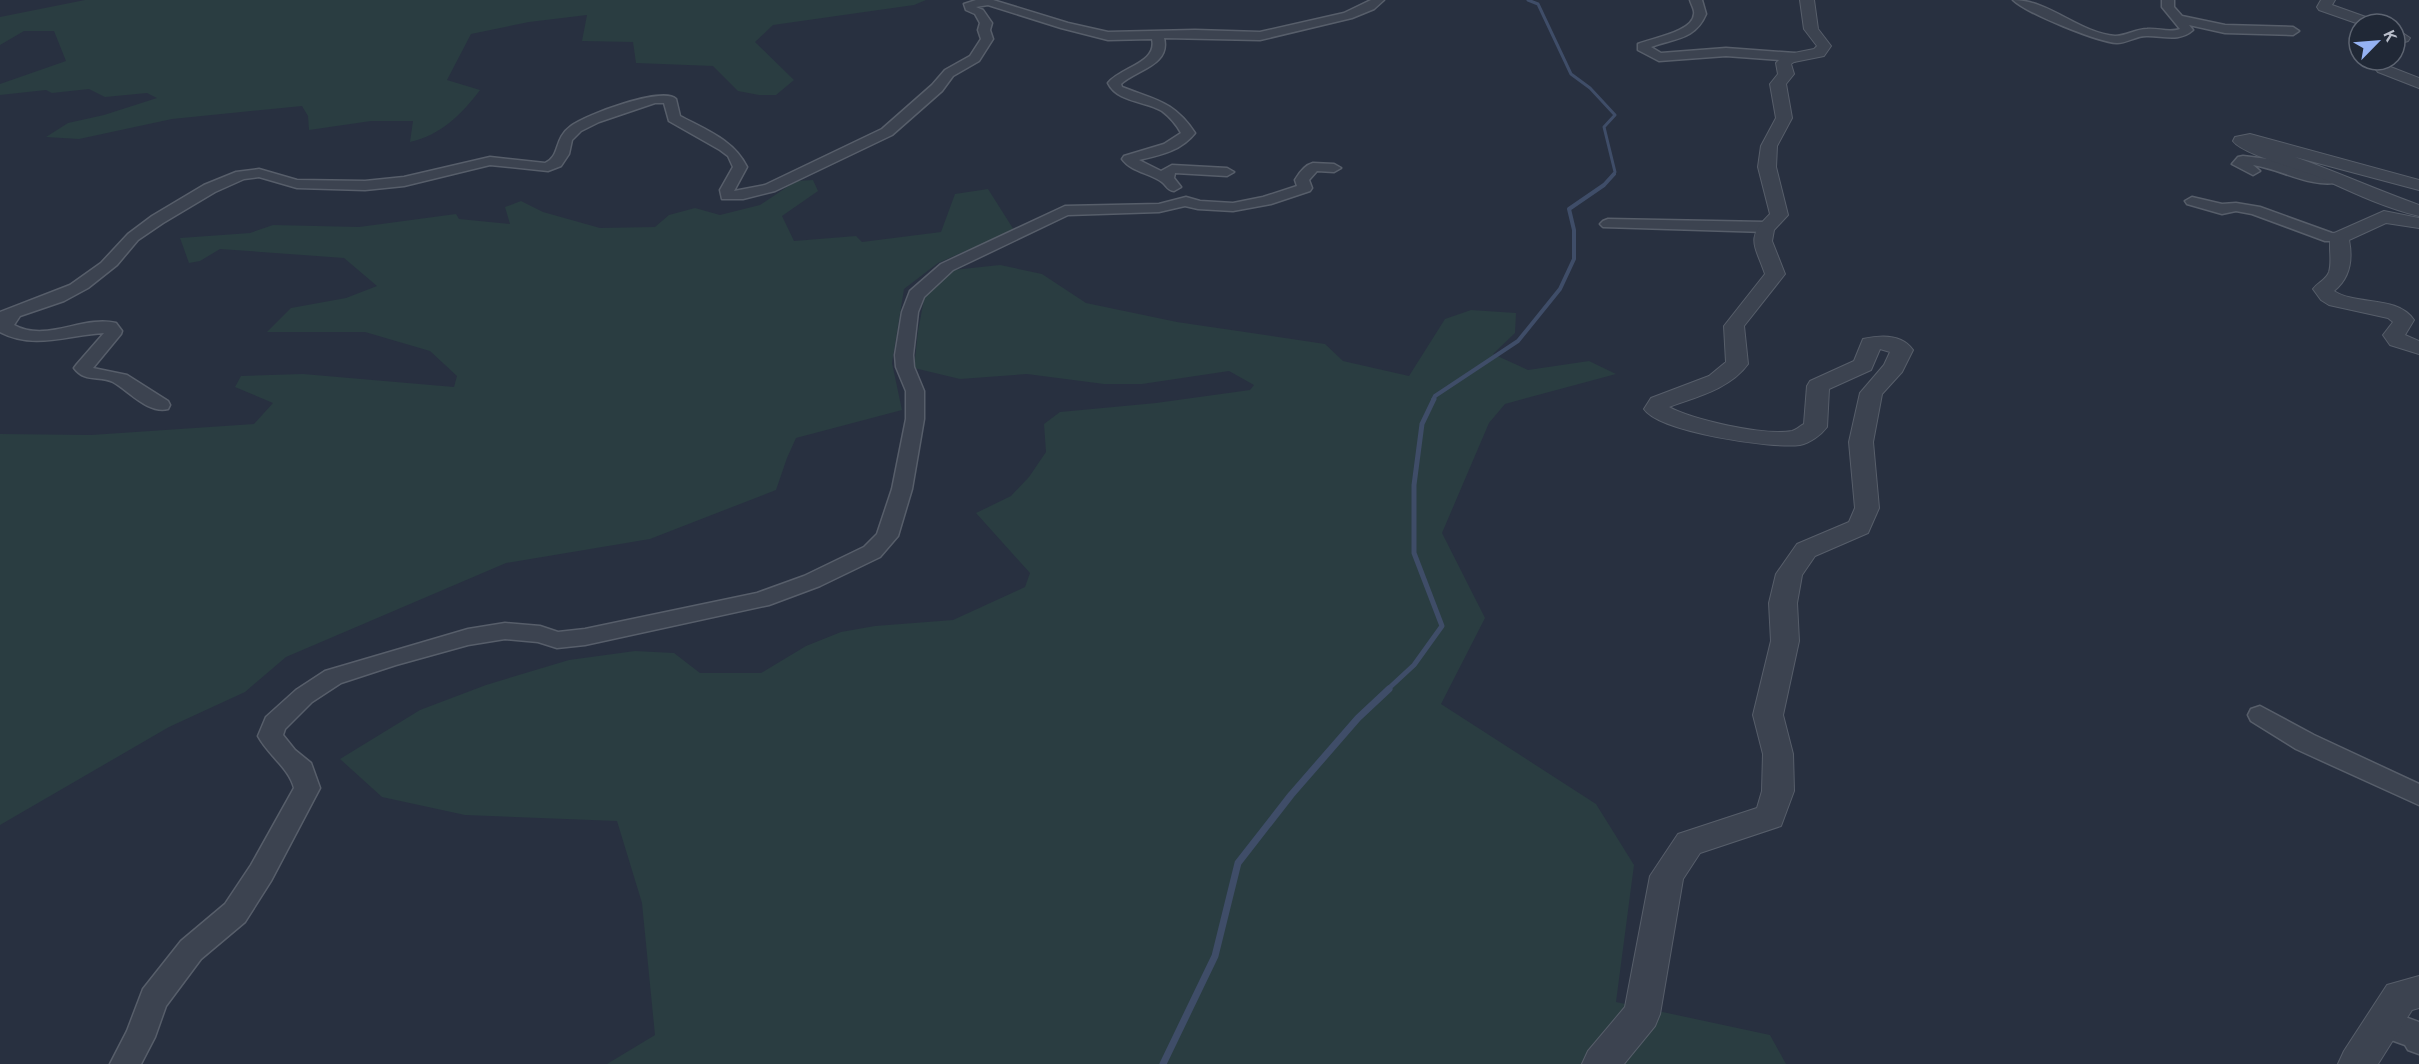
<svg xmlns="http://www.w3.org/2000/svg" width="2419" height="1064" font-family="'DM Sans',sans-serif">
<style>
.green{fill:#2a3d41}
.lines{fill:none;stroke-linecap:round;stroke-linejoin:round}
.stream-far3{stroke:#3f4d68;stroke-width:3}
.stream-far2{stroke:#3f4d68;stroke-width:4}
.stream-far1{stroke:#3f4d68;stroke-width:5}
.stream{stroke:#3f4d68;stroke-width:7}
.minor-casing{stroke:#575e6a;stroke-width:3}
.tertiary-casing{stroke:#575e6a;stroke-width:2}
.minor{fill:#3c4350;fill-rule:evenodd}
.tertiary{fill:#3c4350;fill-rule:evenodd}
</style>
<rect width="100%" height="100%" fill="#283040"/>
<g class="green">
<path d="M 85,0 L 926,0 L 914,5 L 773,25 L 755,42 L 794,80 L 776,95 L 759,95 L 738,91 L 713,66 L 636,63 L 633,42 L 582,41 L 587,15 L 529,22 L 471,34 L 447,80 L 480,90 C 461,115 441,135 410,142 L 413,121 L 371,121 L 309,130 L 308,116 L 302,106 L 172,119 L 79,139 L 46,137 L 68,123 L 104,115 L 157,98 L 147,93 L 105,97 L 89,89 L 52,93 L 46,90 L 0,95 L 0,84 L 66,61 L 54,31 L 24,31 L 0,45 L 0,17 Z"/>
<path d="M 813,180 L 818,191 L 782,216 L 794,241 L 856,236 L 862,242 L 941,232 L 955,194 L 988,189 L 1014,230 L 938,263 L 904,289 L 892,363 L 902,410 L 796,438 L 787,458 L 776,490 L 650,539 L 506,563 L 286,657 L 245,692 L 169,727 L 0,825 L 0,434 L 91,435 L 254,424 L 273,403 L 235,387 L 241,376 L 303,374 L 454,387 L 457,376 L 430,351 L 365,332 L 267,332 L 291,308 L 346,298 L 377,286 L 344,258 L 220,249 L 200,261 L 189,263 L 180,238 L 250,233 L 273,225 L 359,227 L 456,214 L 459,219 L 510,224 L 505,207 L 521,201 L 543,212 L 600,228 L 655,227 L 669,215 L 695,208 L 720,215 L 760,205 L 796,181 Z"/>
<path d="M 1000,265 L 1042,274 L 1086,303 L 1177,322 L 1325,344 L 1343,361 L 1409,376 L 1445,319 L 1471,310 L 1516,313 L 1515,333 L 1493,354 L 1528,370 L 1589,361 L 1616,374 L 1505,404 L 1489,423 L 1442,533 L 1485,618 L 1441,704 L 1596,804 L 1634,865 L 1616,1002 L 1770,1035 L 1786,1064 L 607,1064 L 655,1035 L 642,903 L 617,821 L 465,815 L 382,797 L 340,759 L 420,710 L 486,685 L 569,660 L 635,651 L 674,653 L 700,673 L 761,673 L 806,646 L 841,632 L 875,626 L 953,620 L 1025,587 L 1030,573 L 976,513 L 1011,496 L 1029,477 L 1046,452 L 1044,424 L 1060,412 L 1156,403 L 1250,390 L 1254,385 L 1229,371 L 1142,384 L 1104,384 L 1027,374 L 960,379 L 914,368 L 918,331 L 925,294 L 953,270 Z"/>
</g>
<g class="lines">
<path class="stream-far3" d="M 1528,0 L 1538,4 L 1571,74 L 1590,88 L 1615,115 L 1604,127 L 1615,172 L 1613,175"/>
<path class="stream-far2" d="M 1433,400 L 1435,396 L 1518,341 L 1560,289 L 1574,259 L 1574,230 L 1569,209 L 1604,185 L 1614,174"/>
<path class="stream-far1" d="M 1387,690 L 1414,665 L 1442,626 L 1414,553 L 1414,485 L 1422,424 L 1434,399"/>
<path class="stream" d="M 1163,1064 L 1215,956 L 1238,863 L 1291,795 L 1358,718 L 1389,689"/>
<g class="minor-casing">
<g id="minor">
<path d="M 976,0 L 993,0 L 1068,23 L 1108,32 L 1195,30 L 1260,32 L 1344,13 L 1371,0 L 1384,0 L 1374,9 L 1352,18 L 1260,40 L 1164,38 C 1171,65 1136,70 1121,84 L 1122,87 C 1155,100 1174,101 1195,133 C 1181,151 1160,155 1139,160 L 1161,171 L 1172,165 L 1227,168 L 1234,172 L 1227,176 L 1175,173 L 1174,178 L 1181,187 L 1174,191 C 1167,190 1167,186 1162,182 C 1150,173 1131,172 1122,159 L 1124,156 L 1164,144 L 1181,133 C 1176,124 1170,117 1162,111 C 1145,101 1117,102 1108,83 C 1121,67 1158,63 1152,39 L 1108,40 L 1061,28 L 988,5 L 976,7 L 983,10 L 992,23 L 990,30 L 993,39 L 979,61 L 953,76 L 942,91 L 892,135 L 775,191 L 743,199 L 722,199 L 720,190 L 733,167 L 728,156 L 720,150 L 669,121 L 664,103 L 655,103 L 599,122 L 581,131 L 572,140 L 569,154 L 561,166 L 548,171 L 490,165 L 404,186 L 365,190 L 297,188 L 259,177 L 244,179 L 215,192 L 163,223 L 138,240 L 117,265 L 88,288 L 64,301 L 20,316 L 14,325 C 47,343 82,315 116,323 L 122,331 L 121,334 L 93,368 L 127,375 L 168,401 L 170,405 L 168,409 C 148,414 129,391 113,382 C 99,375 85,383 74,368 L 77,364 L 104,333 C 68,335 34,350 0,332 L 0,312 L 70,285 L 101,263 L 128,234 L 152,216 L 204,185 L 236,172 L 259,169 L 297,180 L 365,181 L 404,177 L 490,157 L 545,163 C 561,156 553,139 571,126 C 585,115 663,86 676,99 L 680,116 C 706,130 734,140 747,167 L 734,191 L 765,185 L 882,129 L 932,85 L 945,70 L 970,56 L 981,39 L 978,30 L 980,23 L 975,14 L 966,10 L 964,4 Z"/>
<path d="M 1690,0 L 1702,0 L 1706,14 C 1695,40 1675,38 1651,47 L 1661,53 L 1726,48 L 1795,53 L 1801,57 L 1795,61 L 1726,56 L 1659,61 L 1638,50 L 1638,44 C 1652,38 1693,32 1694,14 C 1695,10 1691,4 1690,0 Z"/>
<path d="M 2013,0 C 2049,0 2079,33 2115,36 C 2126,36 2136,29 2147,29 C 2159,28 2169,33 2180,29 L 2162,7 L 2162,0 L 2174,0 L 2174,7 L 2182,16 L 2225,25 L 2293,27 L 2299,31 L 2293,35 L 2225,33 L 2189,25 L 2193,30 C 2180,42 2164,36 2148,36 C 2137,35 2128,43 2117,43 C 2098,42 2026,13 2013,0 Z"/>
<path d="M 2243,156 L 2268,159 L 2326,176 L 2340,176 L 2342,179 L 2340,182 C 2312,189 2281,169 2253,165 L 2260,171 L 2253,175 L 2232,164 L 2238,157 Z"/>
<path d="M 1313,163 L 1334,164 L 1341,168 L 1334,172 L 1317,171 L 1309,180 L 1312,188 L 1310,191 L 1271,204 L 1233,211 L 1198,209 L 1185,206 L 1159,212 L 1068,215 L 953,270 L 924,297 L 918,312 L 913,355 L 914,367 L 924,391 L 924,419 L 912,489 L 898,536 L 880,557 L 820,586 L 769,605 L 585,645 L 557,648 L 538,642 L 505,639 L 468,645 L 396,665 L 341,683 L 312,702 L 285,729 L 283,735 L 295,750 L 311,763 L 320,788 L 271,881 L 245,922 L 201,959 L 166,1006 L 155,1037 L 141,1064 L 110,1064 L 127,1031 L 143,989 L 181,941 L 225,904 L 251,865 L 294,788 C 289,768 268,755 258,736 L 266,717 L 296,690 L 325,671 L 468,629 L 505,623 L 540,626 L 558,632 L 585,629 L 757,593 L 804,576 L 864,547 L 877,534 L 892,489 L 906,419 L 906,391 L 896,367 L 895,355 L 902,312 L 910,291 L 941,264 L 1065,206 L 1159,204 L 1186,197 L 1200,201 L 1233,203 L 1263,197 L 1297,186 L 1295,180 C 1299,173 1305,165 1313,163 Z"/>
<path d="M 2192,197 L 2222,204 L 2236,203 L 2260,207 L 2332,233 L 2344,235 L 2347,238 L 2344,241 L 2325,241 L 2252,214 L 2236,211 L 2222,214 L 2187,204 L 2185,201 Z"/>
<path d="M 1608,219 L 1766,222 L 1774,227 L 1766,232 L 1603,227 L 1600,224 L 1603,221 Z"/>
<path d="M 2260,706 L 2314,735 L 2419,784 L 2419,805 L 2296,749 L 2251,721 L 2248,715 L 2251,709 Z"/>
<path d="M 2383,1009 L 2419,1022 L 2419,1054 L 2408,1050 L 2405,1045 L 2372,1033 L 2368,1023 L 2372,1013 Z"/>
</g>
</g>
<g class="tertiary-casing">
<g id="tertiary">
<path d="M 1800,0 L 1814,0 L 1818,29 L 1831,46 L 1824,56 L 1794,62 L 1791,64 L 1794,74 L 1786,84 L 1792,118 L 1777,146 L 1776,167 L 1788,215 L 1774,230 L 1772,241 L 1785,274 L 1744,326 L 1748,364 C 1730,389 1696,397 1669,407 C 1693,420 1764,436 1792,431 C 1796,430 1800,426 1804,424 L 1807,386 L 1810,381 L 1854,361 L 1863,339 C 1880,335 1902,334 1913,350 L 1902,372 L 1882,394 L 1873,442 L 1879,508 L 1868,533 L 1815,556 L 1802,575 L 1797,603 L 1799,641 L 1783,715 L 1793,754 L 1794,791 L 1781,826 L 1700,853 L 1683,879 L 1660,1014 L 1655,1026 L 1624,1064 L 1582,1064 L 1588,1051 L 1625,1007 L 1650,876 L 1678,834 L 1757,808 L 1762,791 L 1763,754 L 1753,715 L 1771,641 L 1769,603 L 1776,574 L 1797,544 L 1849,522 L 1855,508 L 1849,442 L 1860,393 L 1884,365 L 1890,352 L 1880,349 L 1871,370 L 1829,389 L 1827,427 C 1821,435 1810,443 1800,445 C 1772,449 1659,432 1644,409 L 1651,398 L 1709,376 L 1726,362 L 1724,326 L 1765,274 C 1755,245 1745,238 1770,214 L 1758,167 L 1761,146 L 1776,118 L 1770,84 L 1778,74 L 1776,63 L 1784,55 L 1814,49 L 1817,46 L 1804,29 Z"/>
<path d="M 2321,0 L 2335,0 L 2332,5 L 2377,21 L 2379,24 L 2359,24 L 2319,10 L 2317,7 Z"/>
<path d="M 2395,28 L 2410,38 L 2408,41 L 2395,45 Z"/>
<path d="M 2368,60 L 2383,60 L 2388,66 L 2419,78 L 2419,88 L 2378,72 Z"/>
<path d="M 2250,134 L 2419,180 L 2419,190 L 2295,157 C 2337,172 2377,190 2419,205 L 2419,216 C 2385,208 2354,193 2323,179 C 2304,170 2243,155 2233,141 L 2235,137 Z"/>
<path d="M 2384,211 L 2419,218 L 2419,228 L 2386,223 L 2349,240 C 2353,260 2350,278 2334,291 C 2357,306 2397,295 2414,320 L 2405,335 L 2419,341 L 2419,354 L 2390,345 L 2383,335 L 2393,322 L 2388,318 L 2329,305 L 2321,300 L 2313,289 C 2318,282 2326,280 2329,272 C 2333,260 2327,241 2332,234 Z"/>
<path d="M 2419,976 L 2419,1008 L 2412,1010 L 2378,1064 L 2338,1064 L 2344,1051 L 2387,985 Z"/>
</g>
</g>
<use href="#minor" class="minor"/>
<use href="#tertiary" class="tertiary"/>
</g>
<g transform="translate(2377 42) rotate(65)"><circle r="28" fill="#202836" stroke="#5d6471" stroke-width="1.5"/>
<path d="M0-4.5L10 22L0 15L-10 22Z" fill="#95b2f3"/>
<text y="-9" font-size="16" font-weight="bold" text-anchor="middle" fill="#b9beca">K</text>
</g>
</svg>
